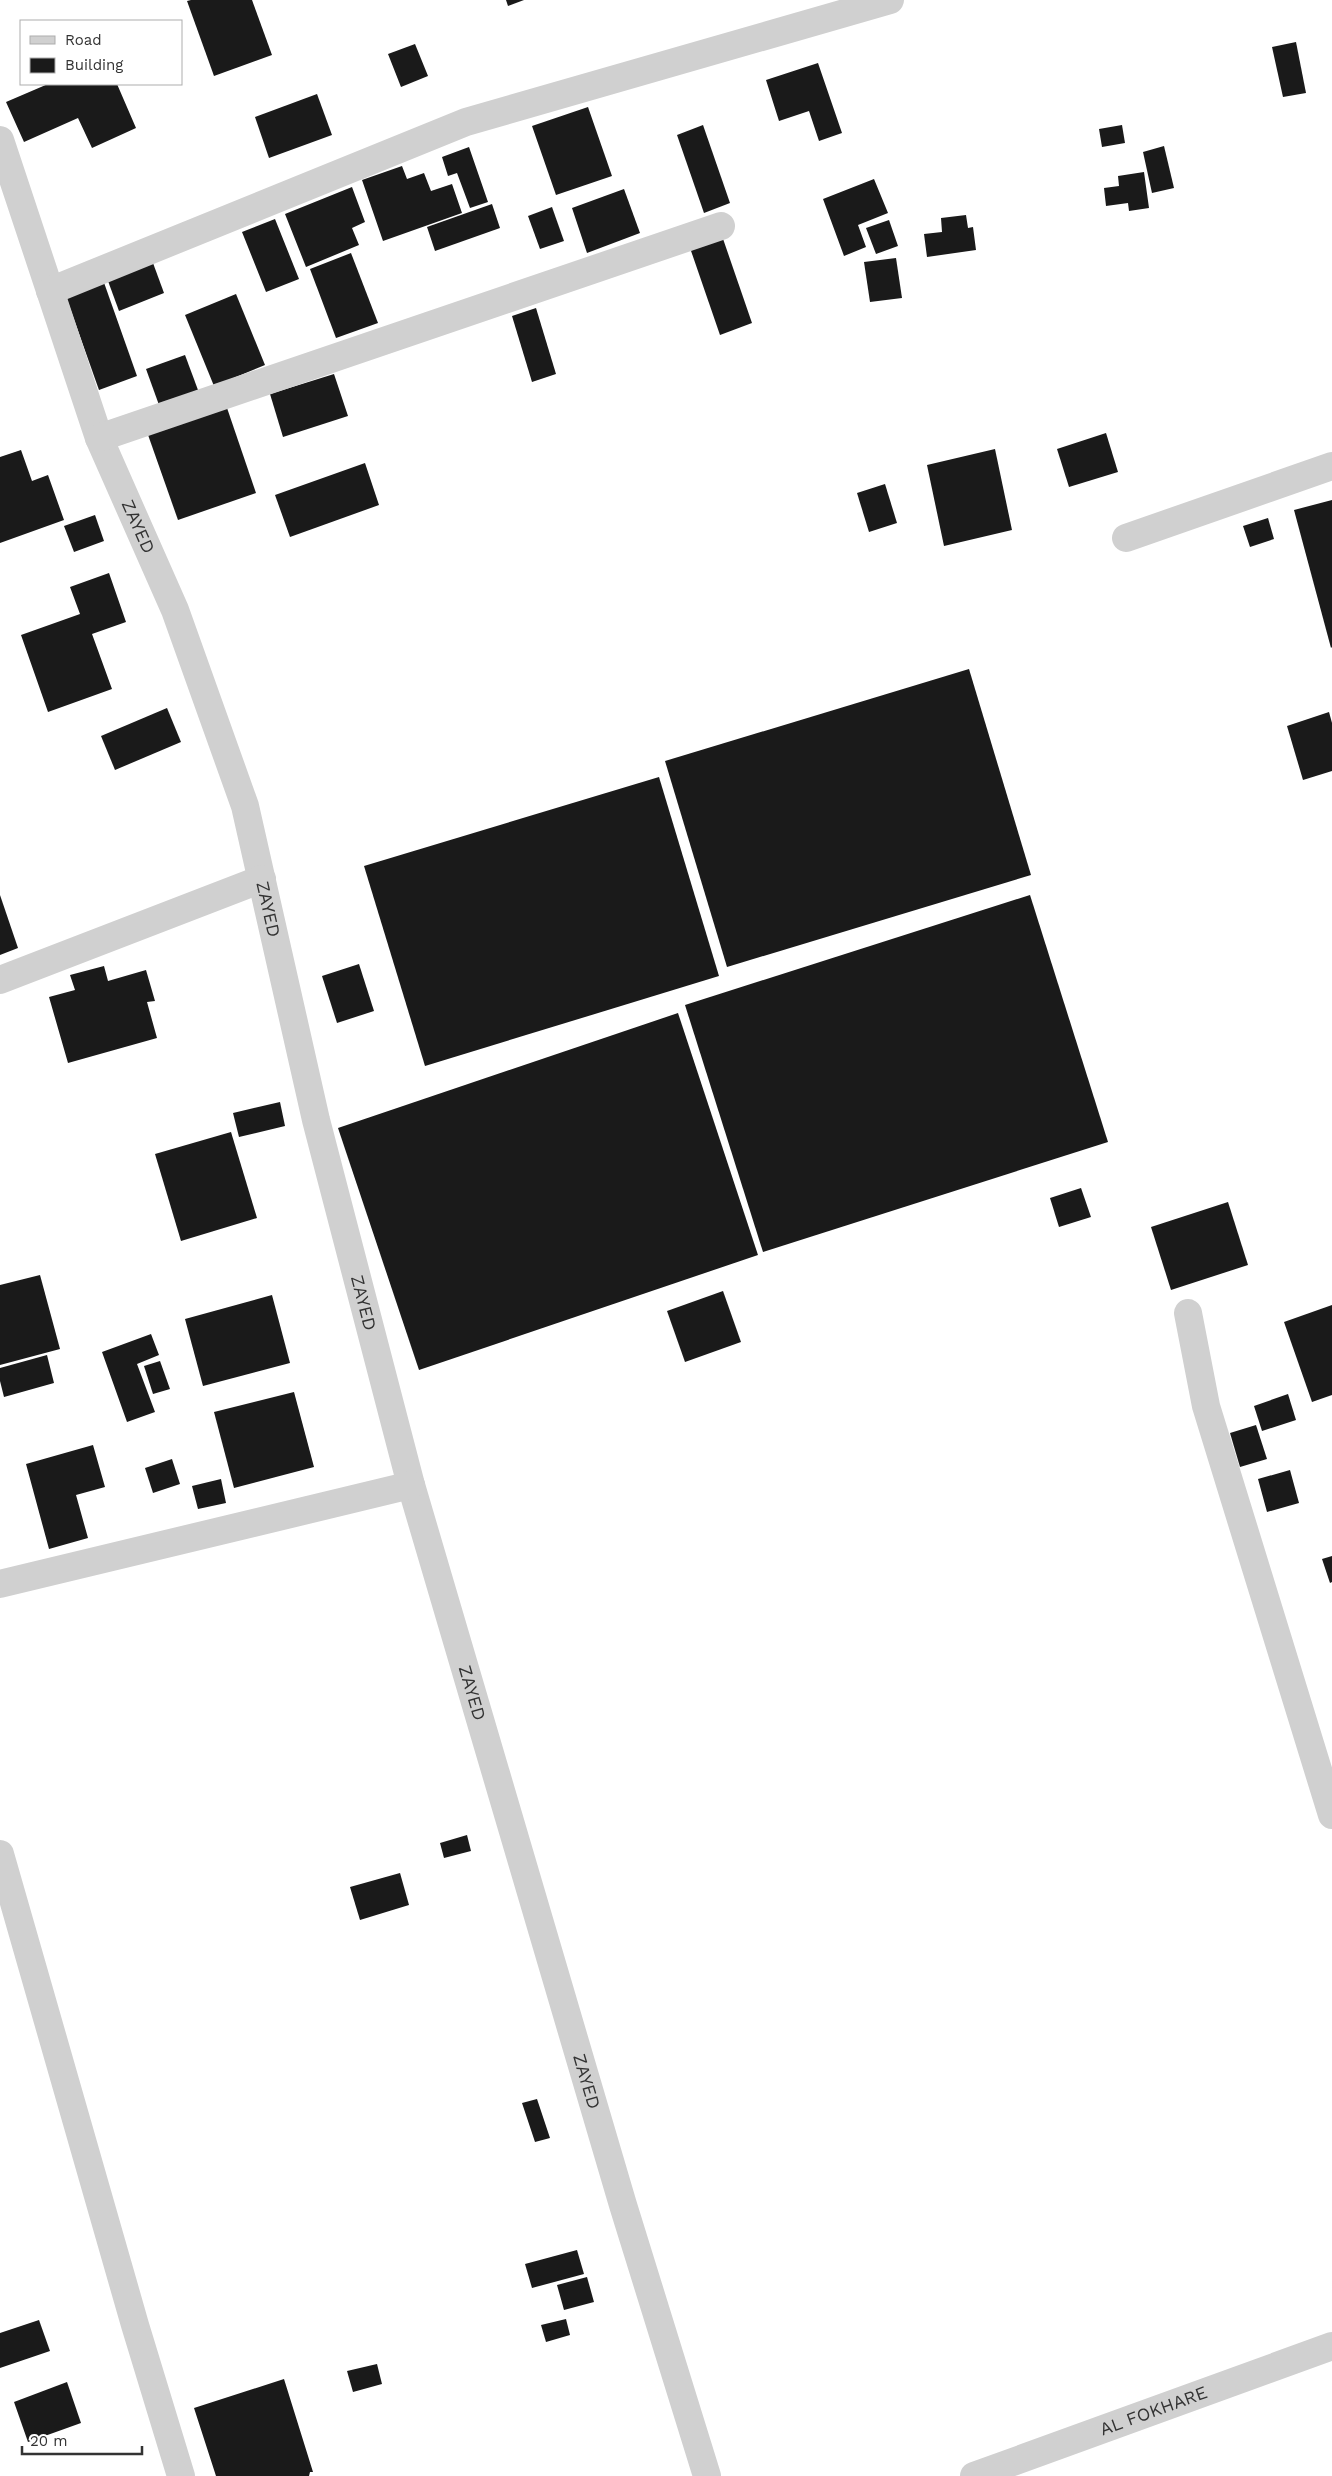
<svg xmlns="http://www.w3.org/2000/svg" width="1332" height="2476" font-family="'Work Sans',sans-serif">
<style>
.building{fill:#1a1a1a}
.lines{fill:none;stroke-linecap:round;stroke-linejoin:round}
.minor{stroke:#d0d0d0;stroke-width:28}
.labels{text-anchor:middle;stroke-width:5;stroke-linejoin:round;paint-order:stroke}
.street-label{font-size:18px;fill:#333;stroke:#fff}
</style>
<rect width="100%" height="100%" fill="#fff"/>
<g class="building">
<path d="M 191,0 L 252,0 L 272,55 L 214,76 L 187,1 Z"/>
<path d="M 506,0 L 524,0 L 508,6 Z"/>
<path d="M 1296,42 L 1306,93 L 1283,97 L 1272,47 Z"/>
<path d="M 415,44 L 428,76 L 401,87 L 388,54 Z"/>
<path d="M 818,63 L 842,133 L 819,141 L 809,111 L 779,121 L 766,80 Z"/>
<path d="M 48,84 L 117,84 L 136,128 L 92,148 L 78,118 L 24,142 L 6,102 Z"/>
<path d="M 317,94 L 332,135 L 269,158 L 255,117 Z"/>
<path d="M 588,107 L 612,176 L 556,195 L 532,126 Z"/>
<path d="M 703,125 L 730,203 L 704,213 L 677,135 Z"/>
<path d="M 1122,125 L 1125,143 L 1102,147 L 1099,129 Z"/>
<path d="M 1164,146 L 1174,188 L 1152,193 L 1143,152 Z"/>
<path d="M 469,147 L 488,202 L 470,208 L 457,173 L 448,176 L 442,157 Z"/>
<path d="M 402,166 L 407,179 L 424,173 L 431,191 L 452,184 L 462,213 L 383,241 L 362,180 Z"/>
<path d="M 1144,172 L 1149,208 L 1129,211 L 1128,203 L 1106,206 L 1104,188 L 1119,186 L 1118,176 Z"/>
<path d="M 874,179 L 888,213 L 858,225 L 866,247 L 844,256 L 823,199 Z"/>
<path d="M 352,187 L 365,222 L 352,228 L 359,245 L 306,267 L 285,214 Z"/>
<path d="M 624,189 L 640,233 L 587,253 L 572,208 Z"/>
<path d="M 492,204 L 500,228 L 435,251 L 427,227 Z"/>
<path d="M 552,207 L 564,241 L 540,249 L 528,216 Z"/>
<path d="M 966,215 L 968,228 L 973,227 L 976,250 L 927,257 L 924,234 L 942,232 L 941,218 Z"/>
<path d="M 275,219 L 299,279 L 266,292 L 242,232 Z"/>
<path d="M 889,220 L 898,246 L 876,254 L 866,228 Z"/>
<path d="M 721,233 L 752,323 L 720,335 L 689,245 Z"/>
<path d="M 351,253 L 378,323 L 336,338 L 310,269 Z"/>
<path d="M 896,258 L 902,298 L 870,302 L 864,262 Z"/>
<path d="M 153,263 L 164,293 L 119,311 L 108,281 Z"/>
<path d="M 102,277 L 137,376 L 99,390 L 64,291 Z"/>
<path d="M 236,294 L 265,365 L 214,386 L 185,315 Z"/>
<path d="M 536,308 L 556,374 L 532,382 L 512,316 Z"/>
<path d="M 185,355 L 198,390 L 159,405 L 146,369 Z"/>
<path d="M 334,374 L 348,416 L 283,437 L 270,394 Z"/>
<path d="M 226,405 L 256,493 L 178,520 L 147,432 Z"/>
<path d="M 1106,433 L 1118,472 L 1069,487 L 1057,449 Z"/>
<path d="M 995,449 L 1012,530 L 944,546 L 927,465 Z"/>
<path d="M 21,450 L 32,481 L 48,475 L 64,520 L 0,543 L 0,457 Z"/>
<path d="M 365,463 L 379,505 L 290,537 L 275,495 Z"/>
<path d="M 885,484 L 897,523 L 869,532 L 857,493 Z"/>
<path d="M 1332,500 L 1332,647 L 1331,648 L 1294,510 Z"/>
<path d="M 95,515 L 104,541 L 74,552 L 64,526 Z"/>
<path d="M 1268,518 L 1274,539 L 1250,547 L 1243,526 Z"/>
<path d="M 109,573 L 126,622 L 92,634 L 112,689 L 48,712 L 21,635 L 80,614 L 70,587 Z"/>
<path d="M 969,669 L 1031,875 L 727,967 L 665,761 Z"/>
<path d="M 167,708 L 181,742 L 115,770 L 101,736 Z"/>
<path d="M 1329,712 L 1332,723 L 1332,771 L 1303,780 L 1287,726 Z"/>
<path d="M 659,777 L 719,976 L 425,1066 L 364,866 Z"/>
<path d="M 0,895 L 18,948 L 0,955 Z"/>
<path d="M 1030,895 L 1108,1142 L 763,1252 L 685,1005 Z"/>
<path d="M 359,964 L 374,1011 L 337,1023 L 322,976 Z"/>
<path d="M 104,966 L 108,981 L 146,970 L 155,1001 L 147,1002 L 157,1038 L 68,1063 L 49,997 L 75,990 L 70,975 Z"/>
<path d="M 678,1013 L 758,1255 L 419,1370 L 338,1128 Z"/>
<path d="M 280,1102 L 285,1126 L 239,1137 L 233,1113 Z"/>
<path d="M 231,1132 L 257,1218 L 181,1241 L 155,1154 Z"/>
<path d="M 1081,1188 L 1091,1217 L 1059,1227 L 1050,1198 Z"/>
<path d="M 1228,1202 L 1248,1265 L 1171,1290 L 1151,1227 Z"/>
<path d="M 40,1275 L 60,1349 L 0,1365 L 0,1285 Z"/>
<path d="M 723,1291 L 741,1342 L 685,1362 L 667,1311 Z"/>
<path d="M 272,1295 L 290,1363 L 203,1386 L 185,1319 Z"/>
<path d="M 1332,1305 L 1332,1395 L 1312,1402 L 1284,1322 Z"/>
<path d="M 151,1334 L 159,1355 L 137,1364 L 155,1412 L 127,1422 L 102,1352 Z"/>
<path d="M 47,1355 L 54,1383 L 4,1397 L 0,1381 L 0,1368 Z"/>
<path d="M 160,1361 L 170,1389 L 153,1394 L 144,1366 Z"/>
<path d="M 294,1392 L 314,1467 L 234,1488 L 214,1412 Z"/>
<path d="M 1288,1394 L 1296,1420 L 1262,1431 L 1254,1406 Z"/>
<path d="M 1256,1425 L 1267,1459 L 1240,1467 L 1230,1433 Z"/>
<path d="M 93,1445 L 105,1487 L 76,1495 L 88,1538 L 49,1549 L 26,1464 Z"/>
<path d="M 172,1459 L 180,1484 L 153,1493 L 145,1468 Z"/>
<path d="M 1290,1470 L 1299,1503 L 1267,1512 L 1258,1479 Z"/>
<path d="M 221,1479 L 226,1503 L 198,1509 L 192,1486 Z"/>
<path d="M 1332,1556 L 1332,1582 L 1330,1583 L 1322,1559 Z"/>
<path d="M 467,1835 L 471,1851 L 444,1858 L 440,1843 Z"/>
<path d="M 400,1873 L 409,1905 L 360,1920 L 350,1887 Z"/>
<path d="M 537,2099 L 550,2138 L 535,2142 L 522,2103 Z"/>
<path d="M 577,2250 L 584,2274 L 532,2288 L 525,2264 Z"/>
<path d="M 587,2277 L 594,2302 L 564,2310 L 557,2285 Z"/>
<path d="M 566,2319 L 570,2335 L 546,2342 L 541,2325 Z"/>
<path d="M 39,2320 L 50,2351 L 0,2368 L 0,2333 Z"/>
<path d="M 377,2364 L 382,2384 L 353,2392 L 347,2371 Z"/>
<path d="M 284,2379 L 313,2472 L 310,2472 L 309,2476 L 216,2476 L 194,2408 Z"/>
<path d="M 67,2382 L 81,2423 L 28,2442 L 14,2402 Z"/>
</g>
<g class="lines">
<g class="minor">
<path id="s1" d="M 0,140 L 99,438 L 175,610 L 245,806 L 316,1120 L 411,1485 L 623,2205 L 707,2476"/>
<path d="M 50,291 L 466,122 L 890,0"/>
<path d="M 99,438 L 721,226"/>
<path d="M 1126,538 L 1332,466"/>
<path d="M 0,980 L 262,879"/>
<path d="M 1188,1313 L 1206,1406 L 1332,1815"/>
<path d="M 0,1584 L 411,1485"/>
<path d="M 0,1854 L 135,2325 L 181,2476"/>
<path id="s2" d="M 974,2476 L 1332,2346"/>
</g>
</g>
<g class="labels">
<g class="street-label">
<text dy="6" stroke="none"><textPath href="#s1" startOffset="411">ZAYED</textPath></text>
<text dy="6" stroke="none"><textPath href="#s1" startOffset="816">ZAYED</textPath></text>
<text dy="6" stroke="none"><textPath href="#s1" startOffset="1221">ZAYED</textPath></text>
<text dy="6" stroke="none"><textPath href="#s1" startOffset="1626">ZAYED</textPath></text>
<text dy="6" stroke="none"><textPath href="#s1" startOffset="2031">ZAYED</textPath></text>
<text dy="6" stroke="none"><textPath href="#s2" startOffset="191">AL FOKHARE</textPath></text>
</g>
</g>
<rect x="20" y="20" width="162" height="65" fill="#ffffff" stroke="#adadad"/>
<rect x="30" y="36" width="25" height="8" fill="#d0d0d0" stroke="#adadad"/>
<text x="65" y="45" font-size="15" fill="#333333">Road</text>
<rect x="30" y="58" width="25" height="15" fill="#1a1a1a" stroke="#adadad"/>
<text x="65" y="70" font-size="15" fill="#333333">Building</text>
<path d="M22 2446v8h120v-8" fill="none" stroke="#333333" stroke-width="2.5"/>
<text x="30" y="2446" font-size="15" fill="#333333" stroke="#ffffff" stroke-width="4" paint-order="stroke">20 m</text>
</svg>
